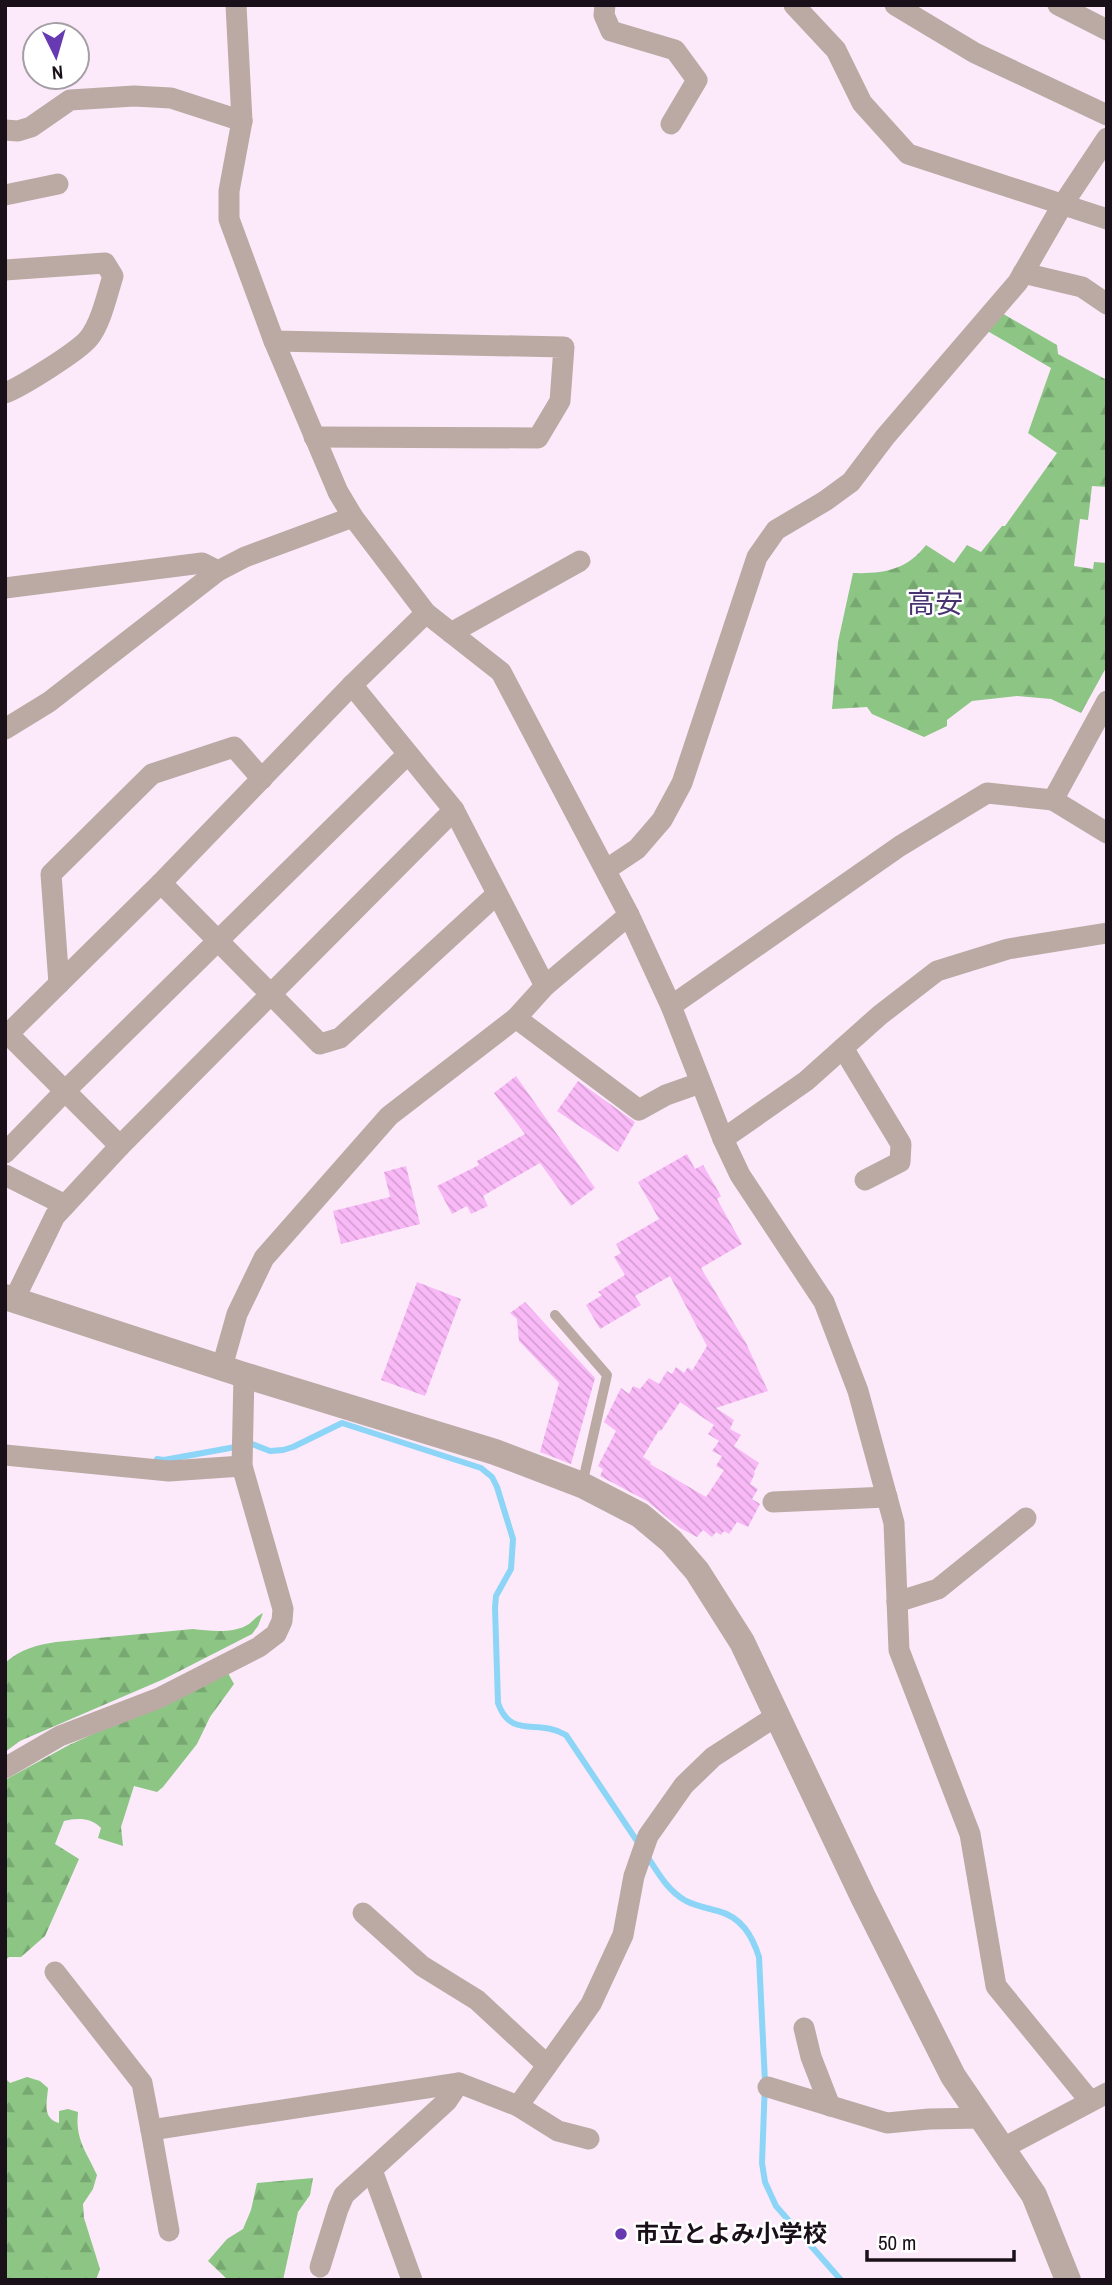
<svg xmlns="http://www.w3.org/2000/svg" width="1112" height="2285" font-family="'Archivo Narrow','Noto Sans JP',sans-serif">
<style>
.forest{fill:url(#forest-firs)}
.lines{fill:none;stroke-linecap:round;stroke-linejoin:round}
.stream{stroke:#8cd5f6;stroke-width:6}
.building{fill:url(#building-back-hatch);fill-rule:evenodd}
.service{stroke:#bbaaa4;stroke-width:10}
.minor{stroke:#bbaaa4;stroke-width:21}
.tertiary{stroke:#bbaaa4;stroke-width:26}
.poi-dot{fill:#683ab2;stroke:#fff;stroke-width:2.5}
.labels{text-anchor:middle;stroke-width:5;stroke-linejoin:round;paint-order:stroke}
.poi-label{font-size:24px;font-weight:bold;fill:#1a101a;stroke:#fff;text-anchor:start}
.quarter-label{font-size:28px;fill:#47336f;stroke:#fff}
</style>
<defs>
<pattern id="forest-firs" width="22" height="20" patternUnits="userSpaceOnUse" patternTransform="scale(1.75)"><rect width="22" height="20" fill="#8cc584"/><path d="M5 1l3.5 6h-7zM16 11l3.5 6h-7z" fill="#78a871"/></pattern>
<pattern id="building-back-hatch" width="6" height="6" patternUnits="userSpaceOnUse" patternTransform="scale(1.75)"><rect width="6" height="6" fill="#f9b9f7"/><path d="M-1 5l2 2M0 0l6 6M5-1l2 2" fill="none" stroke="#d59ed3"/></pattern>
</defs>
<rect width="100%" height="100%" fill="#fceafb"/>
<g class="forest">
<path d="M 1000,312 L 1057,345 L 1058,354 L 1107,380 L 1107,487 L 1092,486 L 1088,520 L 1080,519 L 1074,566 L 1093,569 L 1094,562 L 1107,563 L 1107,666 L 1081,713 L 1051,699 L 1017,696 L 972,701 L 947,720 L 947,726 L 924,737 L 872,714 L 867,707 L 832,709 L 838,642 L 853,573 C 883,574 907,570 926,545 L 954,563 L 967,545 L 981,552 L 1002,526 L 1005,526 L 1057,453 L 1028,433 L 1051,368 L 984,329 Z"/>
<path d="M 263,1613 L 258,1626 L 252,1634 L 164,1679 L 20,1741 L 5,1752 L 5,1663 C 20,1649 37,1645 56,1642 L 193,1629 C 210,1631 234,1634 249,1624 C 254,1620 257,1616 263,1613 Z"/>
<path d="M 228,1673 L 234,1684 L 210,1717 L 197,1744 L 163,1787 L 157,1792 L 134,1786 L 121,1827 L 123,1846 L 98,1838 L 101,1828 C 91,1817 76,1818 64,1821 L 55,1844 L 79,1859 L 45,1936 L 21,1957 L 9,1957 L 5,1960 L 5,1780 L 69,1745 Z"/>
<path d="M 27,2077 L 40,2081 L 48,2088 C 47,2103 42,2118 59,2123 L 59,2111 L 68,2109 L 78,2112 C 75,2139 86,2151 97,2175 L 93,2189 L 83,2204 L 84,2218 L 100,2269 L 96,2280 L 5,2280 L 5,2078 L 10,2083 Z"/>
<path d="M 313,2178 L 310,2195 L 298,2212 L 283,2280 L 228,2280 L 208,2261 L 227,2239 L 243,2229 L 251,2210 L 257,2183 Z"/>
</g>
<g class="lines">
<g class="stream">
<path d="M 157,1459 L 164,1460 L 252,1444 L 270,1451 L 283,1450 L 293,1447 L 342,1423 L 481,1468 L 492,1477 L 497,1487 L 513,1539 L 511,1569 L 496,1596 L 495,1608 L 498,1703 C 511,1740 538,1718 566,1735 L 639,1844"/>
<path d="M 647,1856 C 658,1873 668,1891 686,1901 C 696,1906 707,1908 718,1911 C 741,1917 752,1935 759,1957 L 765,2082 L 762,2163 L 765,2182 L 776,2206 L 841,2280"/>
</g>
</g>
<g class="building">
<path d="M 516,1076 L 595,1188 L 571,1206 L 540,1163 L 483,1196 L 488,1206 L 471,1214 L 467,1206 L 452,1214 L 437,1186 L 479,1165 L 477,1161 L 525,1134 L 494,1093 Z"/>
<path d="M 578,1081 L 635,1122 L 618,1152 L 557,1111 Z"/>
<path d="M 687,1154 L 695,1169 L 703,1165 L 721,1196 L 717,1199 L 742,1244 L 701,1268 L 746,1343 L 768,1391 L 716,1408 L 734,1420 L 730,1429 L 741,1435 L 734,1446 L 759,1463 L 754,1472 L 751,1470 L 755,1473 L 750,1484 L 758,1489 L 752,1499 L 760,1504 L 748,1527 L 737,1522 L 729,1534 L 724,1531 L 721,1535 L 716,1532 L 712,1537 L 703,1530 L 697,1537 L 680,1528 L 647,1501 L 600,1476 L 603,1469 L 598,1466 L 616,1431 L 604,1422 L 621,1388 L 629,1394 L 633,1386 L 640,1389 L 649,1378 L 659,1384 L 667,1371 L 672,1374 L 676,1367 L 684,1373 L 688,1367 L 692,1371 L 707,1346 L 670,1276 L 635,1296 L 641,1305 L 600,1329 L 586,1305 L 602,1295 L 598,1292 L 625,1275 L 614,1257 L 621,1253 L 616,1244 L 659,1219 L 638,1182 ZM 680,1402 L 714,1425 L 708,1434 L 719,1441 L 712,1451 L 722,1456 L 716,1466 L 724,1470 L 706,1497 L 650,1464 L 651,1462 L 643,1457 L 659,1430 L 661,1431 Z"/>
<path d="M 406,1166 L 420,1224 L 341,1244 L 333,1211 L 390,1197 L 384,1172 Z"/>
<path d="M 417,1282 L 461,1299 L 425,1396 L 381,1380 Z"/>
<path d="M 525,1302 L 595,1378 L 571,1464 L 540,1452 L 559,1383 L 519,1341 L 517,1319 L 510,1313 Z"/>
</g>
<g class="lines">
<path class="service" d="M 555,1315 L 607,1375 L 582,1485"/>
<g class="minor">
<path d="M 236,5 L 242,121 L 229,191 L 229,219 L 274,341 L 338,492 L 353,517 L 426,613 L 501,672 L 629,915 L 671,1006 L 723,1139 L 740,1175 L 824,1302 L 858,1391 L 894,1523 L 899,1650 L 970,1834 L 996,1986 L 1090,2101"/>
<path d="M 605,5 L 604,15 L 611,31 L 675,50 L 697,80 L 671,124"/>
<path d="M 794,5 L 836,50 L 862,103 L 908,154 L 1107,219"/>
<path d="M 895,5 L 975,53 L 1107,115"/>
<path d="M 1058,5 L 1107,30"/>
<path d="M 5,130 L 18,131 L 31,127 L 70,100 L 134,96 L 171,98 L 242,121"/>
<path d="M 5,195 L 58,184"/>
<path d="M 5,270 L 105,263 L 113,276 C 107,295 101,323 89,338 C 79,351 21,387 5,393"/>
<path d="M 1023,273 L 1082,287 L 1107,304"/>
<path d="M 274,341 L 564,347 L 560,401 L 538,438 L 314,437"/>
<path d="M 5,588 L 202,563 L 218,571"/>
<path d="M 451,633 L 580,561"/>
<path d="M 352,685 L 454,810 L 545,986"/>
<path d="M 1107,701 L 1053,800 L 1107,833"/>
<path d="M 5,729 L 49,702 L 218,571 L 245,557 L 353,517"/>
<path d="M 607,869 L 637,849 L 662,820 L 682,783 L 757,557 L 776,530 L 825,501 L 851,482 L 885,437 L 1018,282 L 1063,204 L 1107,138"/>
<path d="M 161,883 L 320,1044 L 340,1038 L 497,894"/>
<path d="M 59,984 L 51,874 L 152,774 L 234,747 L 262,779"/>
<path d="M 671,1006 L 900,846 L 987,793 L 1053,800"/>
<path d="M 516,1018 L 639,1110 L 666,1095 L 700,1083"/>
<path d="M 843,1048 L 901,1144 L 900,1162 L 865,1180"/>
<path d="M 723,1139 L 806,1081 L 880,1015 L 937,971 L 1008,949 L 1107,933"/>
<path d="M 120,1146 L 8,1034 L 161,883 L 352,685 L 426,613"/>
<path d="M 5,1153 L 65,1091 L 408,754"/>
<path d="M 5,1175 L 65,1205"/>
<path d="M 14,1300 L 55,1216 L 120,1146 L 454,810"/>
<path d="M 222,1367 L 237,1314 L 264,1258 L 389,1116 L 516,1018 L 545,986 L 629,915"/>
<path d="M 5,1455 L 169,1471 L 242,1466"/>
<path d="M 773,1502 L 887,1497"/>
<path d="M 897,1602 L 938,1589 L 1026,1518"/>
<path d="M 5,1768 L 60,1736 L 159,1698 L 259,1647 L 276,1634 L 282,1621 L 283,1609 L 242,1466 L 244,1375"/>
<path d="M 363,1913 L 422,1966 L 477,2000 L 547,2065"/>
<path d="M 55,1972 L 142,2083 L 151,2130 L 459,2083 L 518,2106 L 591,2004 L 623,1935 L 634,1876 L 648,1836 L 684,1785 L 713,1757 L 778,1715"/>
<path d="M 804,2028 L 811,2057 L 830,2106"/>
<path d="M 768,2087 L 887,2123 L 929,2119 L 982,2118"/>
<path d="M 518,2106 L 558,2131 L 589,2139"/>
<path d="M 151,2130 L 169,2231"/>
<path d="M 1003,2148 L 1107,2093"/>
<path d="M 372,2170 L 412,2280"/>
<path d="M 320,2267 L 338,2209 L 344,2195 L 447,2101 L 459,2083"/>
</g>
<path class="tertiary" d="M 5,1297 L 244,1375 L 495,1452 L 582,1485 L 640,1515 L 671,1541 L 697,1571 L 742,1642 L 863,1897 L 953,2076 L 1034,2195 L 1068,2280"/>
</g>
<circle class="poi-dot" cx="621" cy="2234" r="7"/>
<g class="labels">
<g class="poi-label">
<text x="635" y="2242">市立とよみ小学校</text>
</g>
<g class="quarter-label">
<text x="935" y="613">高安</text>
</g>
</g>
<rect width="1112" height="2285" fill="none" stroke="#1a101a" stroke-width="14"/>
<g transform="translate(56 56) rotate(175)"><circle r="33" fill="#ffffff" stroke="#a39fa3" stroke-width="2"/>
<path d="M0-5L12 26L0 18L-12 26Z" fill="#683ab2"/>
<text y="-10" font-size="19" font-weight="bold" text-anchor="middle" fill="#1a101a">N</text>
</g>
<path d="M867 2250v10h147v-10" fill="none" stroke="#1a101a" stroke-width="3.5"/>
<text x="878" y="2250" font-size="21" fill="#1a101a" stroke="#ffffff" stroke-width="5" paint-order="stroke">50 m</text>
</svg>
